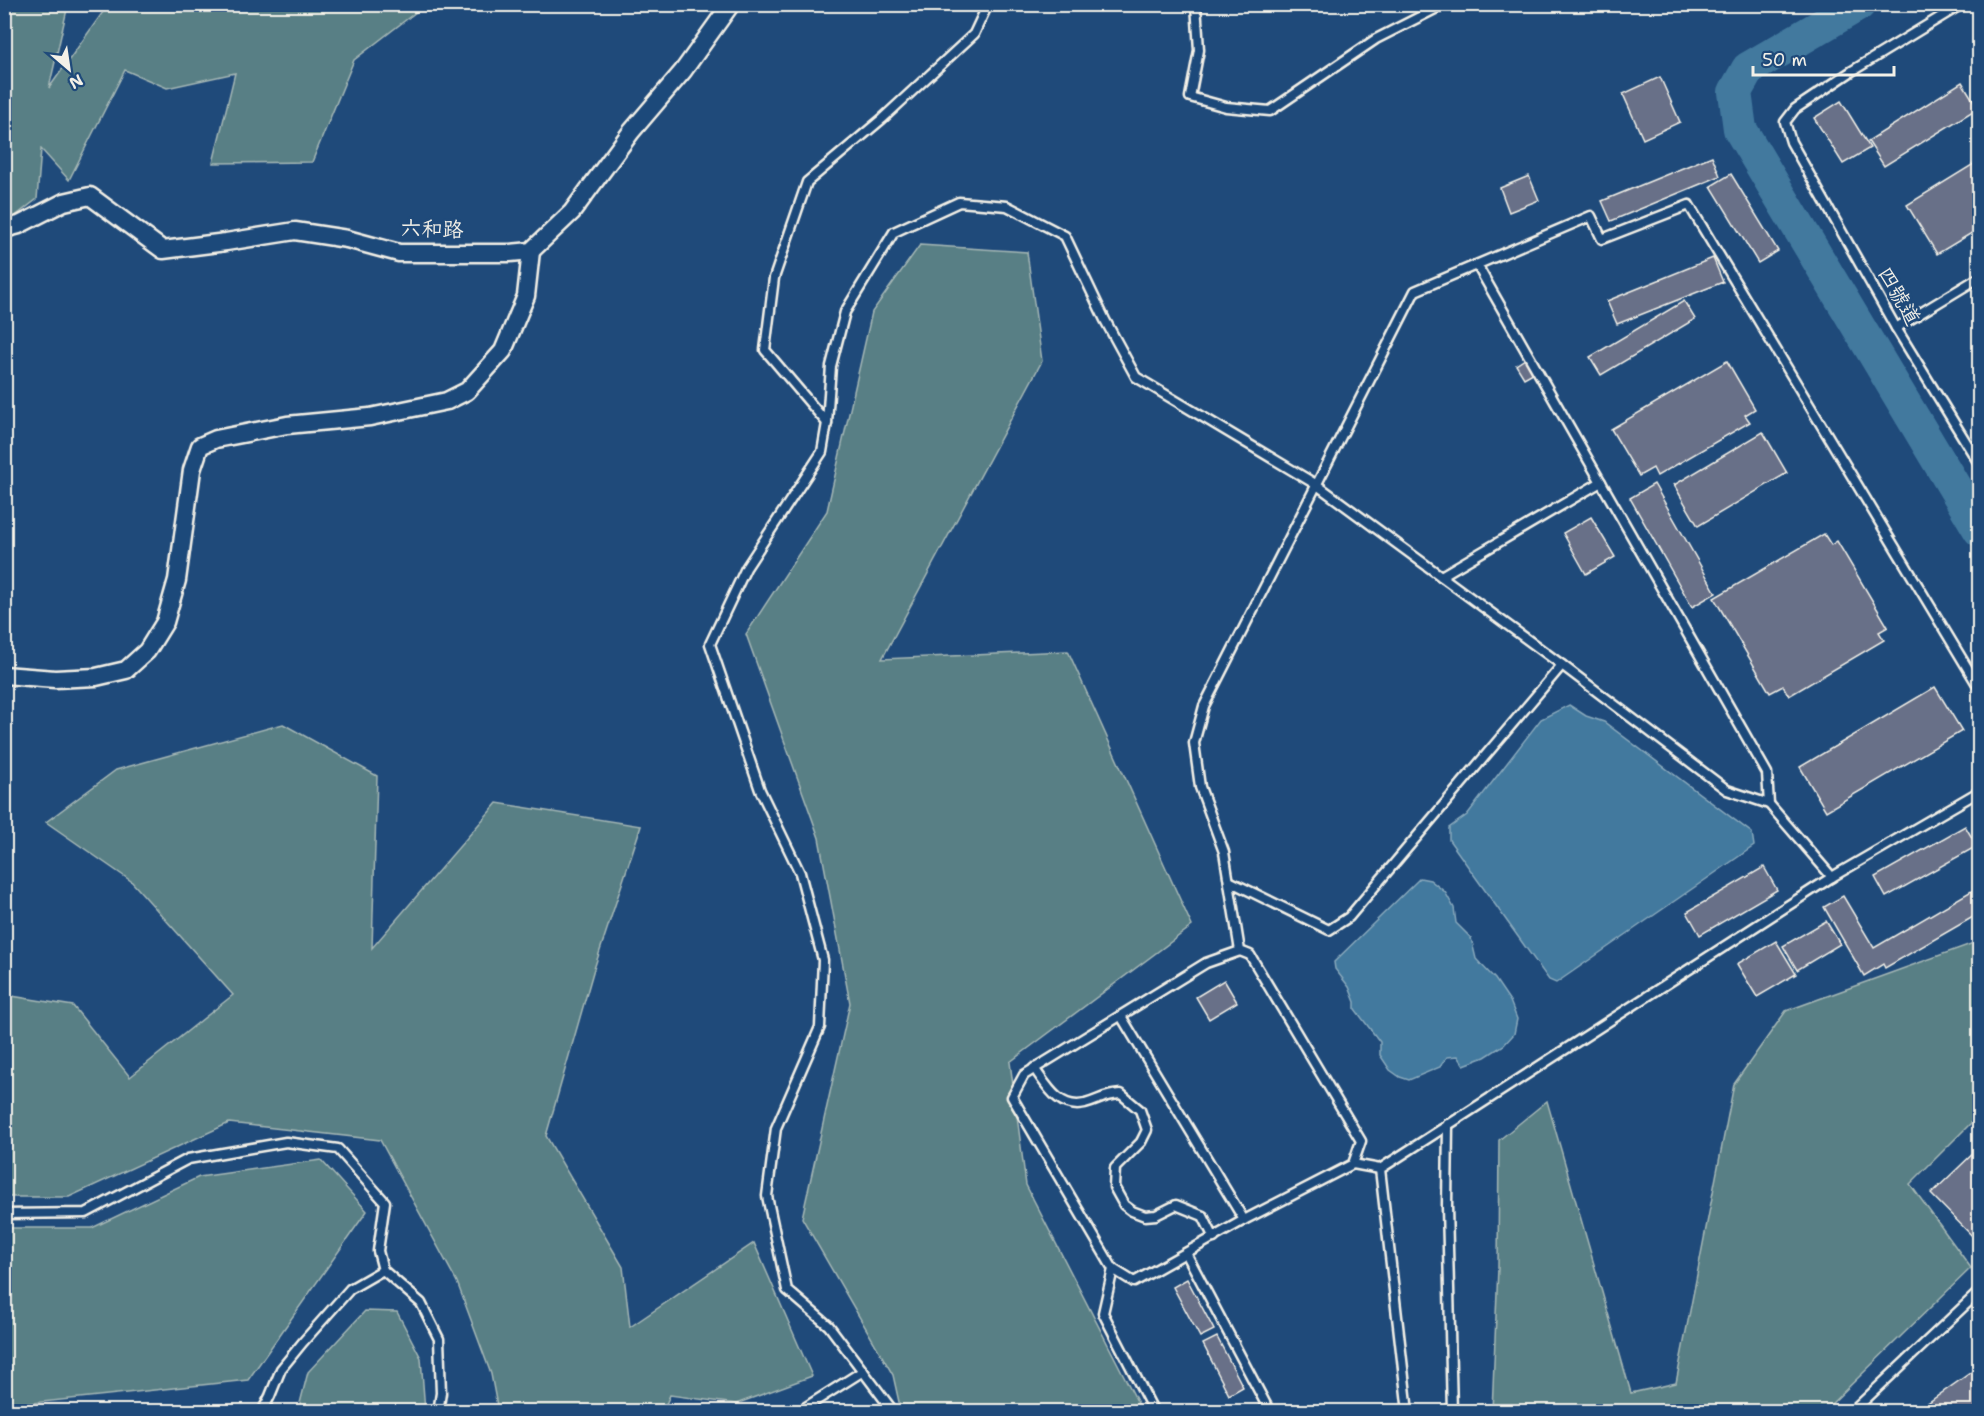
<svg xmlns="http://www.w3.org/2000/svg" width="1984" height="1416" font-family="'Shantell Sans','LXGW WenKai TC',sans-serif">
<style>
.green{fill:#597f85;stroke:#a6b8b6;stroke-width:1.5}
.water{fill:#42799e;stroke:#89a9bc;stroke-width:1.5}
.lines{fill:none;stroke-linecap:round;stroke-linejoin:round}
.river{stroke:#42799e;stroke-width:34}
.building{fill:#676f88;stroke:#f4f1e8;stroke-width:1.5}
.service-casing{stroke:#f4f1e8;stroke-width:13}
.minor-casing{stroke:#f4f1e8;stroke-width:21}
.service{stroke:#1f4a7a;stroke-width:8}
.minor{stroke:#1f4a7a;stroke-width:16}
.labels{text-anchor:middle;stroke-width:5;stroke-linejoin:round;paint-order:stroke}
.street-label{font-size:21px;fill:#f4f1e8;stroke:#1f4a7a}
</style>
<rect width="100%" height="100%" fill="#1f4a7a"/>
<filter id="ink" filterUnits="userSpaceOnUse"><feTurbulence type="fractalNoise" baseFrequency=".0167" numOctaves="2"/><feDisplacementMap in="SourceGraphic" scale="12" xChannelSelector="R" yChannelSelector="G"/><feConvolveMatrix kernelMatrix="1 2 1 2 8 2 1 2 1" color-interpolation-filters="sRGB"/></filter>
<g filter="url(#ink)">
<g class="green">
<path d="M 5,5 L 68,5 L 49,88 L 103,12 L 106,5 L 425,5 L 354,60 L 312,162 L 213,163 L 235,73 L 167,88 L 125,70 L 69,180 L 41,149 L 37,199 L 5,224 Z"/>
<path d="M 920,245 L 1027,252 L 1042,361 L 882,659 L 1068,651 L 1192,926 L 1010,1062 L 1026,1185 L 1142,1411 L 901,1411 L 893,1375 L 802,1218 L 850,1003 L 819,838 L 746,634 L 827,511 L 872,312 Z"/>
<path d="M 283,724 L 377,776 L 372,948 L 497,803 L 641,826 L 593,972 L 546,1136 L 623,1267 L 630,1327 L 754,1243 L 812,1376 L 736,1404 L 670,1395 L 663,1411 L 498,1411 L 491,1374 L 457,1282 L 380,1140 L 229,1123 L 69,1197 L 5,1197 L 5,995 L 73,1006 L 130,1077 L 233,995 L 131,881 L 46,822 L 116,770 Z"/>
<path d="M 1979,941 L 1979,1115 L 1910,1184 L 1971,1268 L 1824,1411 L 1492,1411 L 1498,1268 L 1499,1140 L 1547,1101 L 1631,1393 L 1676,1383 L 1734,1084 L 1786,1011 Z"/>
<path d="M 321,1160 L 367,1211 L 248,1380 L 5,1406 L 5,1230 L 8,1228 L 92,1228 L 199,1177 Z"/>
<path d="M 365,1311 L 397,1312 L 421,1358 L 425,1411 L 298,1411 L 308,1372 Z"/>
</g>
<g class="water">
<path d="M 1569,705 L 1586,716 L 1604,722 L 1752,833 L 1754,846 L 1556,983 L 1549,980 L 1449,840 L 1449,828 L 1467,815 L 1541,719 Z"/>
<path d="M 1420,878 L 1430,880 L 1445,892 L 1454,908 L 1456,923 L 1471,938 L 1476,959 L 1495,979 L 1510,1001 L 1517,1019 L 1514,1034 L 1504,1045 L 1485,1057 L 1464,1065 L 1458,1056 L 1447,1057 L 1440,1067 L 1409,1080 L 1400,1077 L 1390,1070 L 1380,1055 L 1380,1042 L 1355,1009 L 1355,1002 L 1349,987 L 1335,969 L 1334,962 Z"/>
</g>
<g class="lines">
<path class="river" d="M 1859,4 L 1748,69 L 1735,92 L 1740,129 L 1980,530"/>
</g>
<g class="building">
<path d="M 1660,77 L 1680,122 L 1643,139 L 1623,94 Z"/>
<path d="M 1962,82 L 1978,108 L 1884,166 L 1868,141 Z"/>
<path d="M 1841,101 L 1870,148 L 1843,164 L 1814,118 Z"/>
<path d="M 1712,156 L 1720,176 L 1611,221 L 1602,201 Z"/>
<path d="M 1980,160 L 1980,228 L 1937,254 L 1907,205 Z"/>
<path d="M 1731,174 L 1778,251 L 1758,263 L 1711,186 Z"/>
<path d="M 1529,176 L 1539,200 L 1509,212 L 1500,188 Z"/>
<path d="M 1713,258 L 1723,282 L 1617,324 L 1607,301 Z"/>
<path d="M 1684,301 L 1695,319 L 1601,375 L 1590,357 Z"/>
<path d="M 1525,359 L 1533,373 L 1524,378 L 1516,365 Z"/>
<path d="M 1727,361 L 1755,409 L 1745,415 L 1750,422 L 1657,476 L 1653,468 L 1639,476 L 1611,429 Z"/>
<path d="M 1763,432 L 1787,473 L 1698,526 L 1674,485 Z"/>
<path d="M 1654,484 L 1716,593 L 1692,607 L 1630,498 Z"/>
<path d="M 1591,517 L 1615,557 L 1586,574 L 1563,533 Z"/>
<path d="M 1824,534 L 1831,545 L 1837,541 L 1888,627 L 1879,632 L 1884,640 L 1789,696 L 1783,686 L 1770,693 L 1714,598 Z"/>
<path d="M 1935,687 L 1962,731 L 1826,811 L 1800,767 Z"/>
<path d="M 1965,826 L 1977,846 L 1886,897 L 1875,877 Z"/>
<path d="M 1764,867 L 1777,890 L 1700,935 L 1687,912 Z"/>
<path d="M 1980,886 L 1980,913 L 1885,968 L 1883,964 L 1864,976 L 1824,907 L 1843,896 L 1874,948 Z"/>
<path d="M 1826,921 L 1840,944 L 1797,970 L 1783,946 Z"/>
<path d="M 1776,941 L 1796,974 L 1757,997 L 1737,964 Z"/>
<path d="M 1224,980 L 1237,1002 L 1209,1019 L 1196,997 Z"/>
<path d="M 1980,1147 L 1980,1244 L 1931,1194 Z"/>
<path d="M 1187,1279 L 1214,1330 L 1200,1337 L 1173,1287 Z"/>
<path d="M 1217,1337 L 1243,1387 L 1229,1395 L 1203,1344 Z"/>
<path d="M 1980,1366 L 1980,1412 L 1915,1412 Z"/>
</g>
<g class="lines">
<g class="service-casing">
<g id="service">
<path d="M 1196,4 L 1199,50 L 1190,97 L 1226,107 L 1270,111 L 1376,39 L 1445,4"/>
<path d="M 1962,4 L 1852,71 L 1795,109 L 1785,122 L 1791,142 L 1896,328 L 1980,465"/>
<path d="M 1477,265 L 1767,773 L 1769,804"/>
<path d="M 1896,328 L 1980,277"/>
<path d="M 827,423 L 765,350 L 774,278 L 807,182 L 882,119 L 974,34 L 988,4"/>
<path d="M 1441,576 L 1601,482"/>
<path d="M 1229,881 L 1329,930 L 1349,917 L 1562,665"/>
<path d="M 1240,951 L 1250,955 L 1361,1141 L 1353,1164 L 1244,1220 L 1134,1282 L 1113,1269 L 1012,1097 L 1024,1075 L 1206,963 L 1240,951 L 1224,852 L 1200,787 L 1194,743 L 1204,706 L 1415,291 L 1591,216 L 1602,239 L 1689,205 L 1980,689"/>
<path d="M 1121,1016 L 1244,1220"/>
<path d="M 1034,1068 C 1047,1086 1059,1110 1085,1104 C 1100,1100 1103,1095 1121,1094 L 1140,1110 L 1147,1130 L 1141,1142 L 1115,1168 L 1114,1187 L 1124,1205 L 1132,1211 L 1145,1216 L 1156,1215 L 1176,1205 L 1203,1216 L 1214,1238"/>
<path d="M 1448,1124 L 1447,1206 L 1452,1412"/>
<path d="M 1353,1164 L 1380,1169"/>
<path d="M 4,1214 L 86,1213 L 188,1159 L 286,1142 L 338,1149 L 385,1202 L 378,1251 L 383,1270"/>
<path d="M 1186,1253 L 1270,1412"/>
<path d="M 1113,1269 L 1103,1313 L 1154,1412"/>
<path d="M 262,1412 L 270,1396 L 281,1369 L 303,1342 L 350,1289 L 383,1270 L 421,1303 L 439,1339 L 441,1393 L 438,1412"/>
<path d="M 798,1412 L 863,1371"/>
<path d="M 889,1412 L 890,1407 L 829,1326 L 787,1290 L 767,1196 L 776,1128 L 820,1027 L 823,960 L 800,873 L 760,790 L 710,644 L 746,568 L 822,452 L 827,423 L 831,366 L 845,312 L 894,232 L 959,202 L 1007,206 L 1065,236 L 1105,320 L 1136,377 L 1317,485 L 1562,665 L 1727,790 L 1769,804 L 1832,877"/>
<path d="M 1408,1412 L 1380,1169 L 1832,877 L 1980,791"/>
<path d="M 1852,1412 L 1980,1291"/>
</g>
</g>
<g class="minor-casing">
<g id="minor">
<path d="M 4,229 L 19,225 L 64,202 L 90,196 L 163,250 L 226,242 L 295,231 L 347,239 L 399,253 L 510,253 L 531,251 L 572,212 L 631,132 L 683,71 L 731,4"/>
<path d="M 4,675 L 55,679 L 96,677 L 126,670 L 147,651 L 165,622 L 177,580 L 192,470 L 200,446 L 216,439 L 287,425 L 370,417 L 447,401 L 467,391 L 503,351 L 526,296 L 531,251"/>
</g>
</g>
<use href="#service" class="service"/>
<use href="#minor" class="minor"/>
</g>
</g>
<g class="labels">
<g class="street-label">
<text transform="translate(432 229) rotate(2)" y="7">六和路</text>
<text transform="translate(1899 296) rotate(60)" y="7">四號道</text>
</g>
</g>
<rect width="1984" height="1416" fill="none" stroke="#1f4a7a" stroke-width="24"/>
<rect x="12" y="12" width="1960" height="1392" fill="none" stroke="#f4f1e8" stroke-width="2" filter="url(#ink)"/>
<g transform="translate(69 69) rotate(151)" stroke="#1f4a7a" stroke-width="4.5" paint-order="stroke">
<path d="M0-4.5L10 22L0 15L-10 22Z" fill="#f4f1e8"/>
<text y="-9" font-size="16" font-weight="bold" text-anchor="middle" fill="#f4f1e8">N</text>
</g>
<path d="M1753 66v9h141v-9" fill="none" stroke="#f4f1e8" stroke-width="3"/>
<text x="1762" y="66" font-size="18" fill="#f4f1e8" stroke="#1f4a7a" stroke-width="4.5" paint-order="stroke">50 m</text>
</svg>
